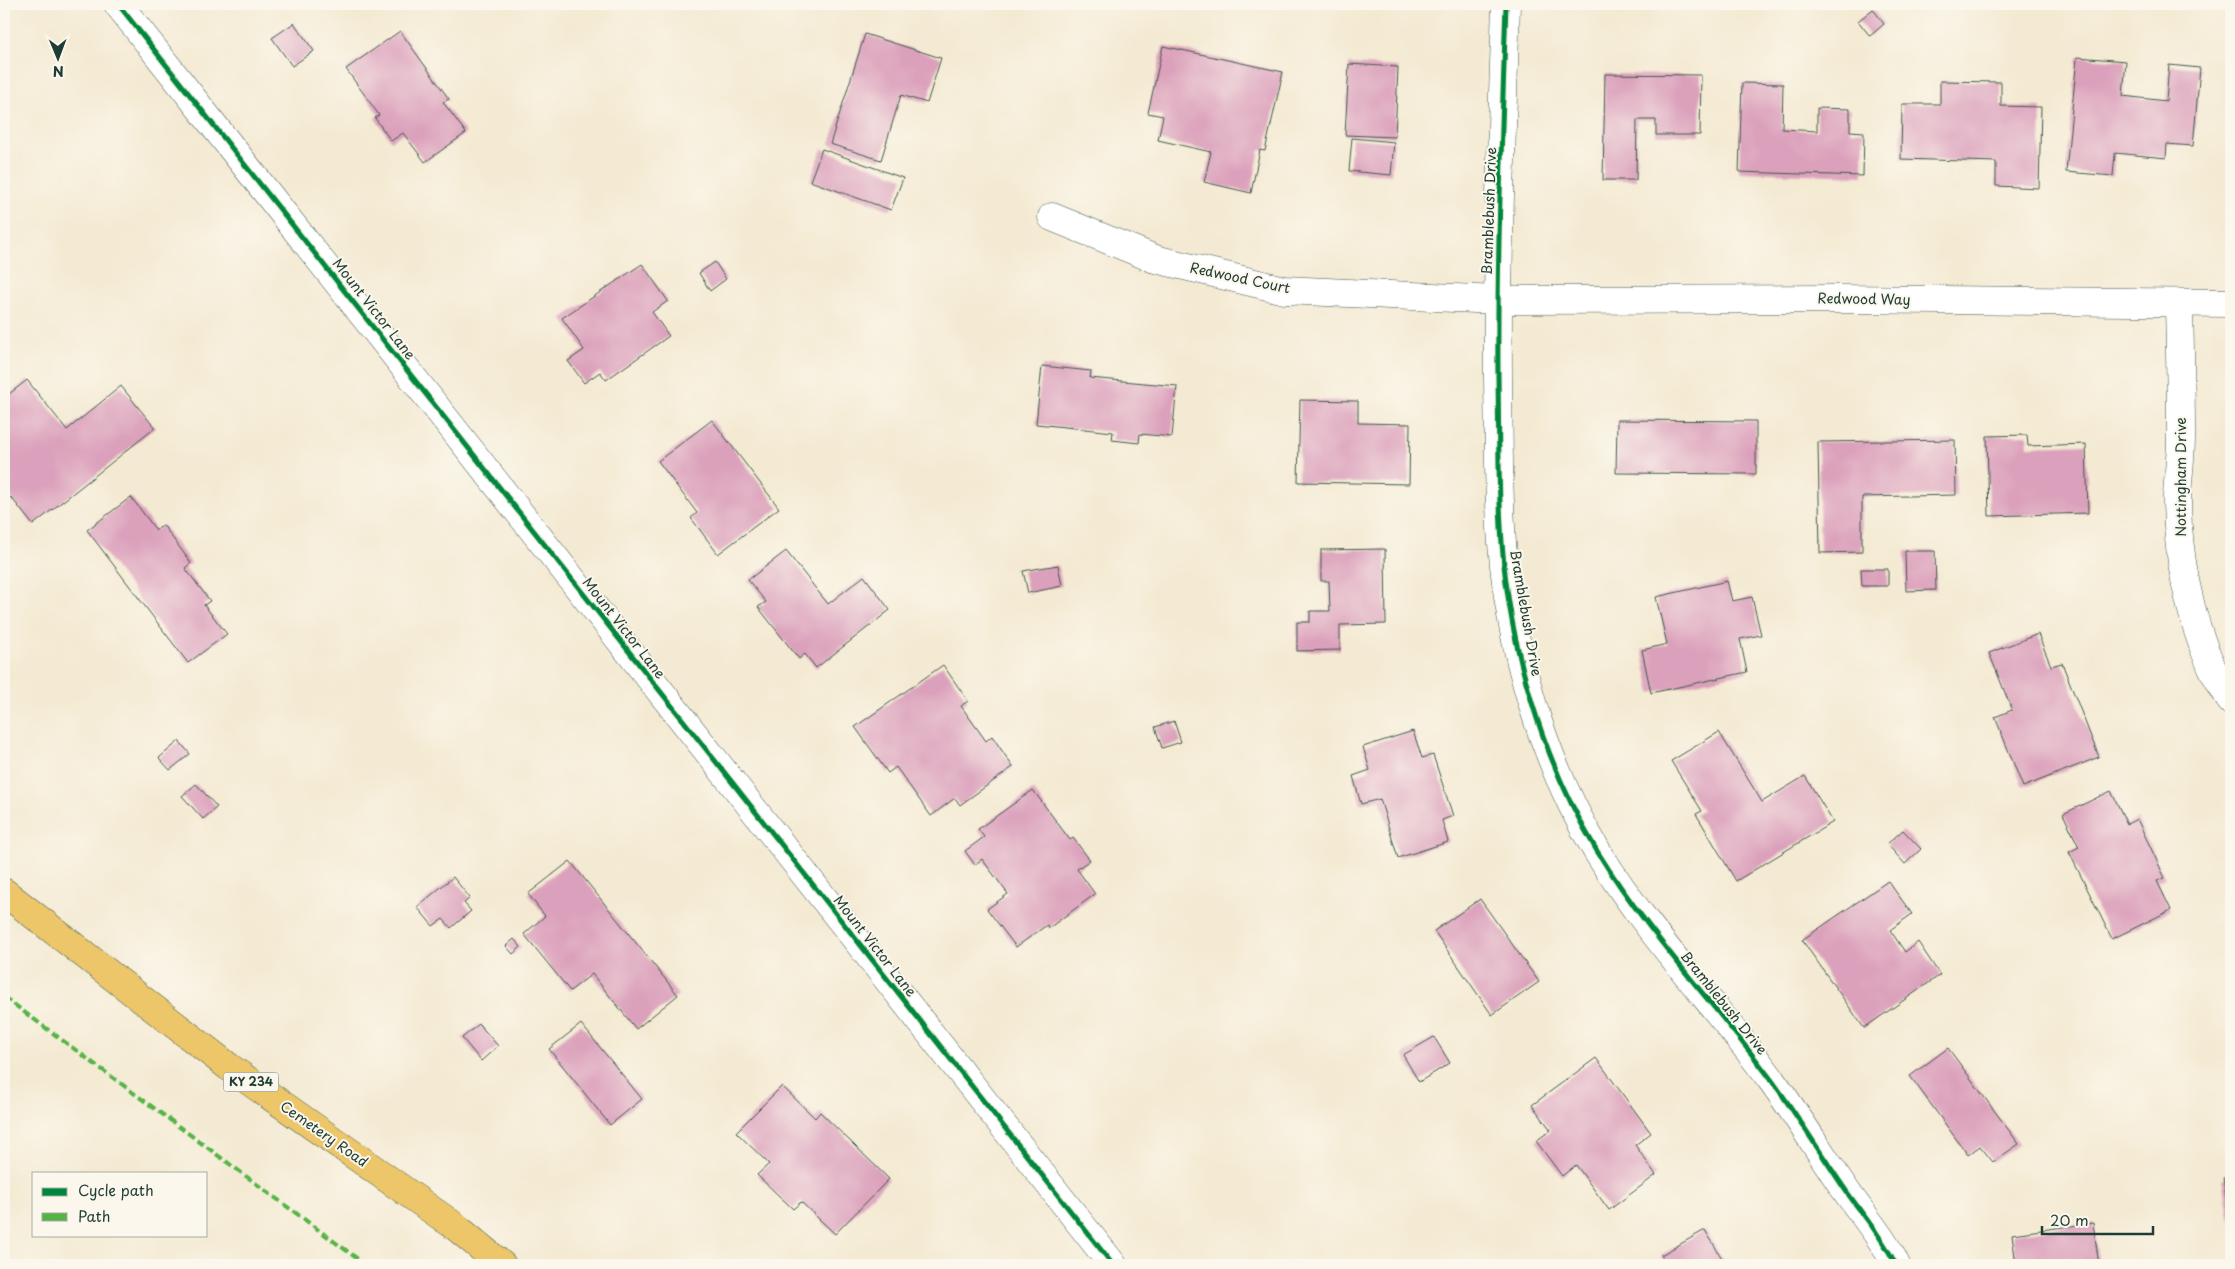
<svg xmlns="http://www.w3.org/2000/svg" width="2235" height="1269" font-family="'Playpen Sans',sans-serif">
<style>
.building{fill:#dba0bb}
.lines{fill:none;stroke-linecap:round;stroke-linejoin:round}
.street-casing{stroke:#3f574c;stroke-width:29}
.primary-casing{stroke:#3f574c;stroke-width:29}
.street{stroke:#fff;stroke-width:28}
.primary{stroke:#ecc669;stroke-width:28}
.quiet{stroke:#55b346;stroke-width:4;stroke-dasharray:8 4;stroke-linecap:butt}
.cycleway-casing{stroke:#fbf7ec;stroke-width:8}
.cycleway{stroke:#00873e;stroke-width:5}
.labels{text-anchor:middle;stroke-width:4;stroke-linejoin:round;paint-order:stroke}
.shield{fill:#fbf7ec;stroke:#61756b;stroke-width:1}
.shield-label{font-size:12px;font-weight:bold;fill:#1f3d34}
.street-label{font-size:14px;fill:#1f3d34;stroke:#fbf7ec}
</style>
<rect width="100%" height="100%" fill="#fbf7ec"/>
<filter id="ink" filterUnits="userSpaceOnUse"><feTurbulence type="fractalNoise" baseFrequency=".02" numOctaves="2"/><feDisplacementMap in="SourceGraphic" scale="10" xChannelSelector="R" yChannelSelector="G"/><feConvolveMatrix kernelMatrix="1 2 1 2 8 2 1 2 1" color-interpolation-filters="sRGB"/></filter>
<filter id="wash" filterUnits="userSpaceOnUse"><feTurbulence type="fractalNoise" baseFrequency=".0096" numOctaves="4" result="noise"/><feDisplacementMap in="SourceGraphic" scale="20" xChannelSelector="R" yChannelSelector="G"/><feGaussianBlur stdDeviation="1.12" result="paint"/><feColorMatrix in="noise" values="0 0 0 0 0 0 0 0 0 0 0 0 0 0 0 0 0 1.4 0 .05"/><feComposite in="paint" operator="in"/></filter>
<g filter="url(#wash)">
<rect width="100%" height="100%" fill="#f4ead3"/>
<g id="blocks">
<g class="building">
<path d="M 1873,9 L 1884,24 L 1870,36 L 1858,21 Z"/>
<path d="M 294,23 L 314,51 L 292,66 L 272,38 Z"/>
<path d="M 400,31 L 449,99 L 443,102 L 466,133 L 425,162 L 403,133 L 391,141 L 375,118 L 379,115 L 346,69 Z"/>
<path d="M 865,34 L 941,58 L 927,103 L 901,95 L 881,160 L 830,144 Z"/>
<path d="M 1163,46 L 1283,72 L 1265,151 L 1260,150 L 1251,193 L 1204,182 L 1211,152 L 1158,140 L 1163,116 L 1148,113 Z"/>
<path d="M 2077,57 L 2126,61 L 2123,96 L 2166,101 L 2169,65 L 2200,68 L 2193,146 L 2167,144 L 2166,158 L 2115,153 L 2113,176 L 2066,172 Z"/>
<path d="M 1349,64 L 1398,67 L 1395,137 L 1345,135 Z"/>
<path d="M 1605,74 L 1701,75 L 1700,135 L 1656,135 L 1656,120 L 1637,120 L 1636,180 L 1603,180 Z"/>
<path d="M 1940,81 L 2001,82 L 2001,106 L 2041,107 L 2039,188 L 1996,186 L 1996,162 L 1901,159 L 1902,104 L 1940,104 Z"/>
<path d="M 1742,83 L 1783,84 L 1782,129 L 1817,131 L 1817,108 L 1850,109 L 1850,131 L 1864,132 L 1863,176 L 1739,172 Z"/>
<path d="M 1352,138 L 1394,142 L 1391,175 L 1349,171 Z"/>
<path d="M 822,149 L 903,178 L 891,210 L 810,181 Z"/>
<path d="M 715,262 L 726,279 L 710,291 L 699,273 Z"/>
<path d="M 642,264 L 668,301 L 652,312 L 669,336 L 606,380 L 600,372 L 584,383 L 568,361 L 584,350 L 562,318 Z"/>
<path d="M 1042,366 L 1091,371 L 1090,378 L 1177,386 L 1172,437 L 1140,434 L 1139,443 L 1112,440 L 1113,432 L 1036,424 Z"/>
<path d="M 27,380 L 67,430 L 121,386 L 155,428 L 33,525 L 11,497 L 4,503 L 4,398 Z"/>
<path d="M 1300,400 L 1358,401 L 1358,423 L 1410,424 L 1409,484 L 1298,482 Z"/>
<path d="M 712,420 L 779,508 L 718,554 L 691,518 L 697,513 L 658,461 Z"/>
<path d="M 1617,420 L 1756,421 L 1756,474 L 1616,473 Z"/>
<path d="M 2027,435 L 2028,446 L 2086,444 L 2088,513 L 1989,516 L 1987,436 Z"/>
<path d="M 1955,440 L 1956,495 L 1862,497 L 1862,552 L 1820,553 L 1818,442 Z"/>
<path d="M 131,497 L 156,530 L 163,525 L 191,563 L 185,568 L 210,601 L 204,605 L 227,634 L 188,663 L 87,530 Z"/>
<path d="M 1385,549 L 1386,624 L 1340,625 L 1340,650 L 1297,651 L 1297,622 L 1310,622 L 1310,611 L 1330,611 L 1329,581 L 1321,581 L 1321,550 Z"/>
<path d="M 786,551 L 828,604 L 864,576 L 890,610 L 816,668 L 805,654 L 799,659 L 758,607 L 766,602 L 748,580 Z"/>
<path d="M 1905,551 L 1935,551 L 1936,590 L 1906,591 Z"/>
<path d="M 1058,565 L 1062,586 L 1028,593 L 1023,571 Z"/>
<path d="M 1861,569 L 1888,569 L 1888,586 L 1862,586 Z"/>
<path d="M 1727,581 L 1732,601 L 1752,597 L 1761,635 L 1740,639 L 1747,672 L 1651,693 L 1642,650 L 1667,644 L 1656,597 Z"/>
<path d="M 2038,634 L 2051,666 L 2062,663 L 2099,757 L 2023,787 L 1995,717 L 2012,710 L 1989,653 Z"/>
<path d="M 943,665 L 968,701 L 961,706 L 986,741 L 992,736 L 1013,767 L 960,805 L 955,798 L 931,816 L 896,767 L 888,773 L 855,727 Z"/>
<path d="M 1174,721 L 1181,742 L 1162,748 L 1155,727 Z"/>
<path d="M 1413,731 L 1422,758 L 1433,755 L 1453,816 L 1442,820 L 1448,842 L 1398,858 L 1380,799 L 1361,804 L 1353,776 L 1370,770 L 1363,747 Z"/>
<path d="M 1719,732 L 1762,802 L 1805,776 L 1833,822 L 1736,881 L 1696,814 L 1702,811 L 1671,761 Z"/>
<path d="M 179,741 L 190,754 L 170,770 L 159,758 Z"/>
<path d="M 196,784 L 217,807 L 203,819 L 182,796 Z"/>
<path d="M 1033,790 L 1070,840 L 1073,838 L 1090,860 L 1077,869 L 1095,894 L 1049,928 L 1047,925 L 1016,947 L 987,909 L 1008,894 L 982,859 L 975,865 L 965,851 L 984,837 L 978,829 Z"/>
<path d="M 2111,791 L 2127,824 L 2137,819 L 2165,878 L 2157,881 L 2171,910 L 2112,939 L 2069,852 L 2079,847 L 2063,814 Z"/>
<path d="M 1903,830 L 1921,849 L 1905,864 L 1887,844 Z"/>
<path d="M 570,861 L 678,995 L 636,1029 L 592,974 L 570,991 L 524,934 L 545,916 L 528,894 Z"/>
<path d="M 453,877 L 470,898 L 464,903 L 471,911 L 451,928 L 443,919 L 433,926 L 417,907 Z"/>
<path d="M 1888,881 L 1912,914 L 1890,930 L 1905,952 L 1918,942 L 1940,975 L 1864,1028 L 1802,940 Z"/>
<path d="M 1480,899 L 1539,982 L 1492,1015 L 1434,931 Z"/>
<path d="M 514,939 L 521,947 L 513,954 L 506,946 Z"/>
<path d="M 479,1024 L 498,1046 L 481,1061 L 462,1038 Z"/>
<path d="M 581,1024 L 642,1099 L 610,1125 L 549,1049 Z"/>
<path d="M 1434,1037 L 1450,1063 L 1419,1082 L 1403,1055 Z"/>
<path d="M 1948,1048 L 2019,1144 L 1993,1162 L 1980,1146 L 1968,1155 L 1910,1076 Z"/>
<path d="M 1596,1058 L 1651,1133 L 1635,1145 L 1656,1175 L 1609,1210 L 1576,1165 L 1562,1176 L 1536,1141 L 1551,1130 L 1532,1105 Z"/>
<path d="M 782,1086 L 815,1118 L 820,1112 L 889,1179 L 835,1234 L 801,1202 L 793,1209 L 757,1175 L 769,1164 L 736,1132 Z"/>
<path d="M 2231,1177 L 2231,1221 L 2230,1221 L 2223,1178 Z"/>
<path d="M 2093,1223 L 2099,1265 L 2016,1265 L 2012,1234 Z"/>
<path d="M 1705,1230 L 1726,1265 L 1667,1265 L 1661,1255 Z"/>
</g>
</g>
</g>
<g filter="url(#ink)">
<use href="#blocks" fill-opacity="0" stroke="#3f574c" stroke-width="1"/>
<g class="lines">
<g class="street-casing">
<g id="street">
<path d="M 118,4 L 1113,1265"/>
<path d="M 1506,4 C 1502,128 1497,253 1498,377 C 1499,432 1498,488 1502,543 C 1510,649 1542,759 1597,851 C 1648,934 1715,1004 1773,1082 C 1797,1115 1819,1151 1842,1185 C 1860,1212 1882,1236 1896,1265"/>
<path d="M 1052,217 L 1155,259 L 1284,290 L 1497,300 L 1838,299 L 2231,303"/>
<path d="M 2179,304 C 2180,348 2181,392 2181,437 C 2181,457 2178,477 2177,497 C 2177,554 2189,616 2212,668 C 2218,679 2225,690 2231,701"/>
</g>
</g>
<g class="primary-casing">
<path id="primary" d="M 4,892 L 229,1067 L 456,1227 L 502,1265"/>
</g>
<use href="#street" class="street"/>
<use href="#primary" class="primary"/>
<path class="quiet" d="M 4,997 L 366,1265"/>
<g class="cycleway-casing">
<g id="cycleway">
<path d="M 118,4 L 1113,1265"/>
<path d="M 1506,4 C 1502,128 1497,253 1498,377 C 1499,432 1498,488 1502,543 C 1510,649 1542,759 1597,851 C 1648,934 1715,1004 1773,1082 C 1797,1115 1819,1151 1842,1185 C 1860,1212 1882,1236 1896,1265"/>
</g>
</g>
<use href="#cycleway" class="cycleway"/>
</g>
</g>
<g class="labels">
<rect class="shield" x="223.5" y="1072.5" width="55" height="19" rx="4"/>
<g class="shield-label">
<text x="251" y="1086">KY 234</text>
</g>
<g class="street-label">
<text transform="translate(1489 211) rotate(-88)" y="5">Bramblebush Drive</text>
<text transform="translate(1240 278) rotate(12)" y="5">Redwood Court</text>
<text transform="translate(1864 299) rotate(1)" y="5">Redwood Way</text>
<text transform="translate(374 309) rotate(52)" y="5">Mount Victor Lane</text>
<text transform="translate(2181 477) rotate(-90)" y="5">Nottingham Drive</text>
<text transform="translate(1526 613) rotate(80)" y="5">Bramblebush Drive</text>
<text transform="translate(624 628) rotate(52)" y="5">Mount Victor Lane</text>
<text transform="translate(875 946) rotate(52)" y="5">Mount Victor Lane</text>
<text transform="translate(1724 1003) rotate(51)" y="5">Bramblebush Drive</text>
<text transform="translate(324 1134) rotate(35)" y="5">Cemetery Road</text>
</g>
</g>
<rect width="2235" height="1269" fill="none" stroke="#fbf7ec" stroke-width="20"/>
<rect x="32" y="1172" width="175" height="65" fill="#fbf7ec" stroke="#a3ada2"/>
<rect x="42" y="1188" width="25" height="8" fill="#00873e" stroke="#a3ada2"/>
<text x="78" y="1196" font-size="15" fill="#1f3d34">Cycle path</text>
<rect x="42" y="1213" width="25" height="8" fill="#55b346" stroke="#a3ada2"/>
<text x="78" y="1222" font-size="15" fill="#1f3d34">Path</text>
<g transform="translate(58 58) rotate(179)" stroke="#fbf7ec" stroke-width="4" paint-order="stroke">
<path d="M0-4L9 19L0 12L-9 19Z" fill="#1f3d34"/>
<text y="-8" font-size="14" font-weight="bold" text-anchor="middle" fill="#1f3d34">N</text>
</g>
<path d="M2042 1226v8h111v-8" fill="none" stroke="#1f3d34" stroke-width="2.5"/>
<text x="2050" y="1226" font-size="15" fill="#1f3d34" stroke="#fbf7ec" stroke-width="4" paint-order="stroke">20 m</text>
</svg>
